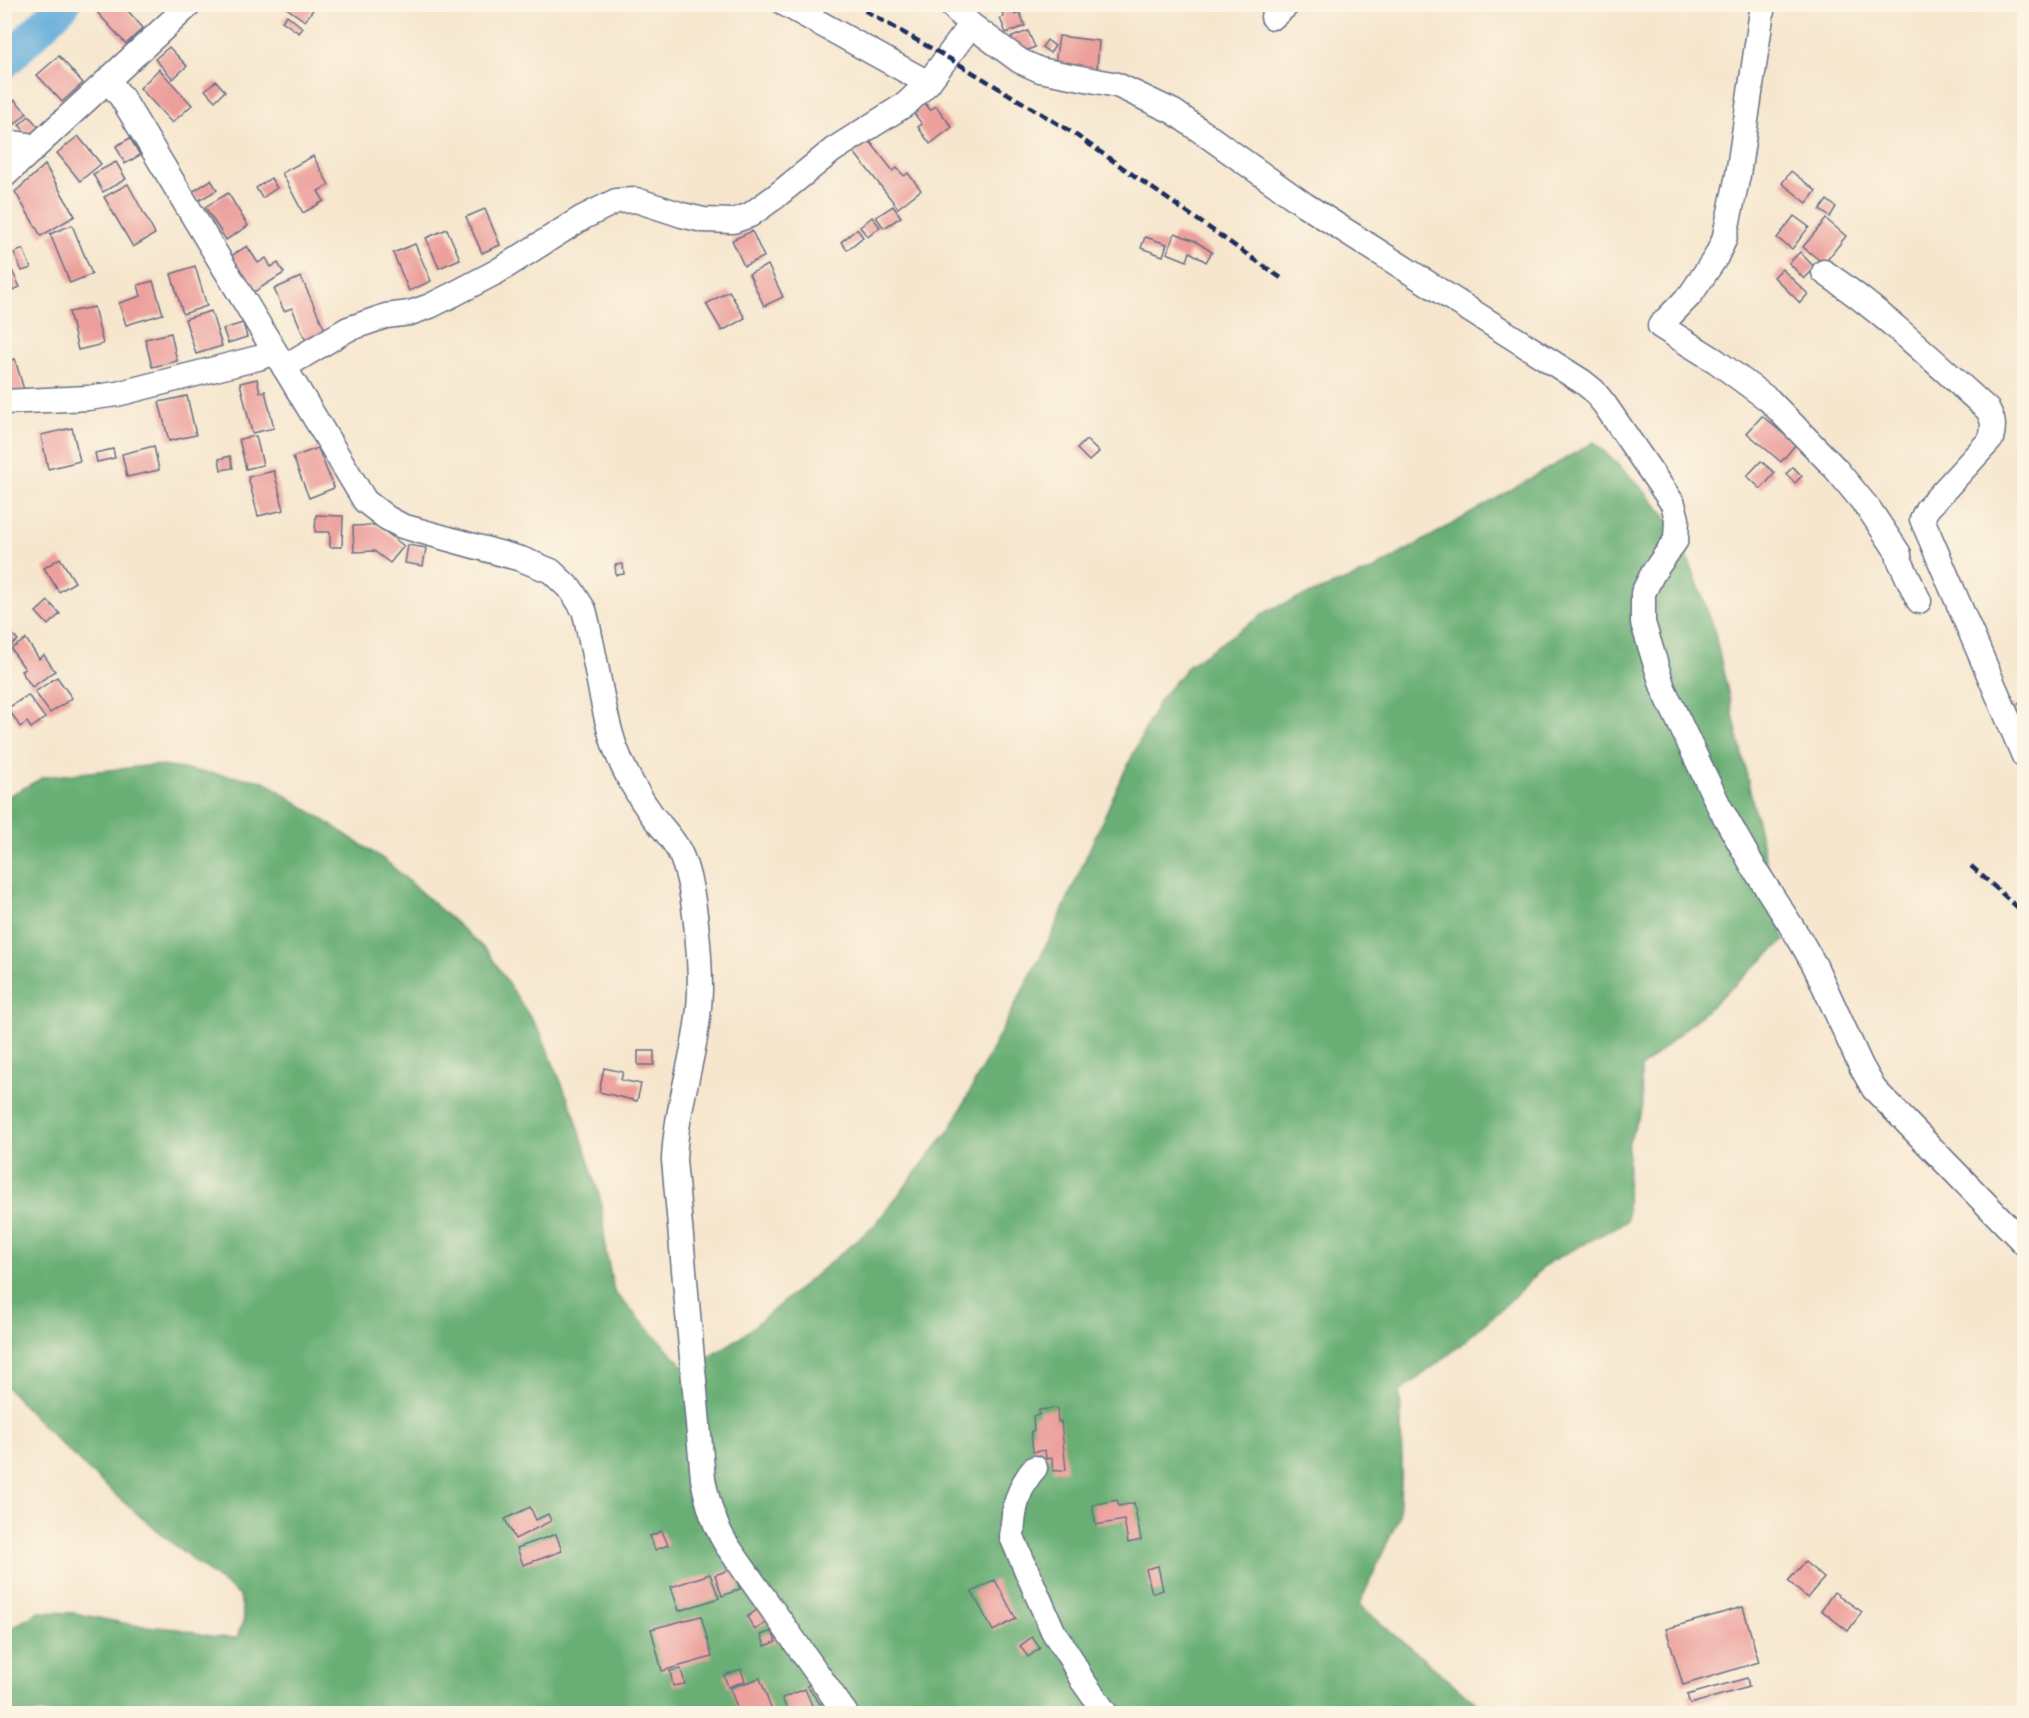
<svg xmlns="http://www.w3.org/2000/svg" width="2029" height="1718" font-family="Dekko,sans-serif">
<style>
.forest{fill:#69af74;stroke:#426f69;stroke-width:1.5}
.lines{fill:none;stroke-linecap:round;stroke-linejoin:round}
.river{stroke:#62acda;stroke-width:33}
.building{fill:#ec9f9b}
.minor-casing{stroke:#686f85;stroke-width:27}
.minor{stroke:#fff;stroke-width:24}
.rail{stroke:#1b2f5e;stroke-width:4.5;stroke-dasharray:9 4.5;stroke-linecap:butt}
</style>
<rect width="100%" height="100%" fill="#fcf5e5"/>
<filter id="ink" filterUnits="userSpaceOnUse"><feTurbulence type="fractalNoise" baseFrequency=".0167" numOctaves="2"/><feDisplacementMap in="SourceGraphic" scale="12" xChannelSelector="R" yChannelSelector="G"/><feConvolveMatrix kernelMatrix="1 2 1 2 8 2 1 2 1" color-interpolation-filters="sRGB"/></filter>
<filter id="wash" filterUnits="userSpaceOnUse"><feTurbulence type="fractalNoise" baseFrequency=".008" numOctaves="4" result="noise"/><feDisplacementMap in="SourceGraphic" scale="24" xChannelSelector="R" yChannelSelector="G"/><feGaussianBlur stdDeviation="1.35" result="paint"/><feColorMatrix in="noise" values="0 0 0 0 0 0 0 0 0 0 0 0 0 0 0 0 0 1.4 0 .05"/><feComposite in="paint" operator="in"/></filter>
<g filter="url(#wash)">
<rect width="100%" height="100%" fill="#f6e6cd"/>
<path class="forest" d="M 1594,442 L 1638,484 L 1678,531 L 1713,626 L 1784,941 L 1641,1068 L 1642,1109 L 1628,1144 L 1627,1221 L 1548,1263 L 1499,1311 L 1452,1352 L 1400,1392 L 1402,1462 L 1399,1517 L 1359,1605 L 1488,1713 L 5,1713 L 4,1632 L 39,1612 L 74,1613 L 133,1625 L 178,1629 L 215,1637 L 237,1638 L 244,1618 L 240,1596 C 156,1533 75,1464 5,1385 L 5,798 L 44,777 L 155,765 L 264,781 L 386,861 L 488,952 L 541,1034 L 575,1116 L 601,1202 L 606,1252 L 614,1292 L 688,1371 L 741,1337 L 874,1226 L 951,1128 L 1052,934 L 1120,781 L 1159,701 L 1189,665 L 1271,609 L 1371,571 Z"/>
<g class="lines">
<path class="river" d="M 4,63 L 64,4"/>
</g>
<g id="blocks">
<g class="building">
<path d="M 106,4 L 122,4 L 143,28 L 126,44 L 97,12 Z"/>
<path d="M 287,4 L 317,4 L 305,21 L 285,7 Z"/>
<path d="M 998,4 L 1010,4 L 1015,15 L 1020,13 L 1025,26 L 1006,33 L 1000,18 L 1004,17 Z"/>
<path d="M 287,15 L 303,28 L 299,33 L 282,21 Z"/>
<path d="M 1028,31 L 1035,47 L 1023,52 L 1007,39 Z"/>
<path d="M 1059,36 L 1099,41 L 1097,69 L 1055,64 Z"/>
<path d="M 1047,40 L 1055,46 L 1050,53 L 1042,47 Z"/>
<path d="M 169,47 L 187,66 L 173,79 L 155,59 Z"/>
<path d="M 59,56 L 83,83 L 62,102 L 37,75 Z"/>
<path d="M 159,69 L 192,105 L 172,123 L 140,88 Z"/>
<path d="M 216,81 L 225,91 L 215,101 L 205,90 Z"/>
<path d="M 15,100 L 27,113 L 4,134 L 4,110 Z"/>
<path d="M 925,103 L 930,110 L 936,106 L 952,127 L 930,144 L 918,127 L 922,124 L 913,112 Z"/>
<path d="M 29,116 L 41,130 L 32,139 L 19,125 Z"/>
<path d="M 78,136 L 101,164 L 80,181 L 57,153 Z"/>
<path d="M 130,138 L 140,155 L 125,164 L 116,146 Z"/>
<path d="M 868,139 L 893,171 L 897,168 L 904,176 L 908,173 L 921,190 L 898,208 L 853,151 Z"/>
<path d="M 313,156 L 329,185 L 318,191 L 324,201 L 303,213 L 282,173 Z"/>
<path d="M 116,162 L 126,179 L 103,192 L 93,174 Z"/>
<path d="M 45,165 L 75,216 L 41,236 L 15,192 Z"/>
<path d="M 1791,171 L 1816,191 L 1807,203 L 1782,183 Z"/>
<path d="M 271,178 L 277,188 L 262,198 L 256,188 Z"/>
<path d="M 211,180 L 217,190 L 198,201 L 192,192 Z"/>
<path d="M 128,184 L 155,234 L 133,247 L 104,197 Z"/>
<path d="M 228,193 L 248,226 L 226,240 L 205,207 Z"/>
<path d="M 1827,200 L 1836,207 L 1830,217 L 1820,210 Z"/>
<path d="M 893,206 L 901,217 L 884,228 L 876,217 Z"/>
<path d="M 485,209 L 500,245 L 482,253 L 466,217 Z"/>
<path d="M 1794,216 L 1809,227 L 1792,249 L 1777,238 Z"/>
<path d="M 872,217 L 880,227 L 868,237 L 860,227 Z"/>
<path d="M 1826,219 L 1846,236 L 1824,264 L 1803,247 Z"/>
<path d="M 72,225 L 92,274 L 70,283 L 50,234 Z"/>
<path d="M 447,229 L 460,259 L 439,268 L 426,238 Z"/>
<path d="M 857,229 L 863,237 L 847,250 L 841,242 Z"/>
<path d="M 752,231 L 764,257 L 744,266 L 732,240 Z"/>
<path d="M 1175,233 L 1195,241 L 1212,252 L 1206,262 L 1190,252 L 1187,261 L 1167,253 Z"/>
<path d="M 1145,237 L 1167,244 L 1163,256 L 1141,248 Z"/>
<path d="M 415,244 L 431,281 L 409,291 L 393,253 Z"/>
<path d="M 247,246 L 258,263 L 266,258 L 271,267 L 278,263 L 284,273 L 254,292 L 231,256 Z"/>
<path d="M 23,249 L 31,268 L 22,271 L 14,253 Z"/>
<path d="M 1800,252 L 1815,268 L 1804,279 L 1789,263 Z"/>
<path d="M 4,254 L 20,287 L 4,294 Z"/>
<path d="M 768,265 L 783,297 L 764,306 L 749,274 Z"/>
<path d="M 195,266 L 207,306 L 183,314 L 171,274 Z"/>
<path d="M 1782,269 L 1808,294 L 1800,303 L 1774,277 Z"/>
<path d="M 301,277 L 326,332 L 306,341 L 292,308 L 284,311 L 274,289 Z"/>
<path d="M 153,281 L 163,314 L 126,325 L 119,303 L 141,296 L 138,285 Z"/>
<path d="M 729,291 L 745,318 L 722,331 L 706,304 Z"/>
<path d="M 94,307 L 103,344 L 78,350 L 69,312 Z"/>
<path d="M 211,311 L 222,346 L 196,354 L 185,319 Z"/>
<path d="M 243,323 L 247,337 L 228,343 L 223,329 Z"/>
<path d="M 171,333 L 177,361 L 152,367 L 145,339 Z"/>
<path d="M 15,359 L 24,390 L 4,395 L 4,362 Z"/>
<path d="M 257,379 L 260,392 L 265,391 L 274,428 L 252,433 L 240,383 Z"/>
<path d="M 187,396 L 196,435 L 169,441 L 159,402 Z"/>
<path d="M 1762,416 L 1796,444 L 1781,462 L 1747,433 Z"/>
<path d="M 72,428 L 80,461 L 48,469 L 41,435 Z"/>
<path d="M 256,436 L 263,465 L 246,469 L 239,439 Z"/>
<path d="M 1086,440 L 1099,452 L 1089,461 L 1077,449 Z"/>
<path d="M 154,446 L 159,470 L 127,477 L 122,454 Z"/>
<path d="M 318,448 L 334,488 L 309,498 L 293,457 Z"/>
<path d="M 113,449 L 115,458 L 97,462 L 95,453 Z"/>
<path d="M 230,456 L 233,468 L 221,470 L 219,459 Z"/>
<path d="M 1761,461 L 1775,473 L 1761,489 L 1747,476 Z"/>
<path d="M 1793,467 L 1802,476 L 1795,483 L 1786,474 Z"/>
<path d="M 274,471 L 284,510 L 258,516 L 248,477 Z"/>
<path d="M 316,515 L 343,516 L 342,547 L 330,547 L 330,532 L 315,532 Z"/>
<path d="M 377,525 L 404,546 L 390,563 L 374,551 L 354,552 L 353,526 Z"/>
<path d="M 408,545 L 426,548 L 423,566 L 405,563 Z"/>
<path d="M 60,558 L 75,582 L 59,592 L 44,568 Z"/>
<path d="M 623,564 L 624,574 L 616,575 L 615,565 Z"/>
<path d="M 48,601 L 60,614 L 48,625 L 36,612 Z"/>
<path d="M 7,629 L 18,640 L 4,652 L 4,631 Z"/>
<path d="M 26,639 L 39,659 L 44,655 L 55,671 L 32,687 L 21,671 L 25,669 L 11,649 Z"/>
<path d="M 57,677 L 72,698 L 50,713 L 35,692 Z"/>
<path d="M 28,695 L 45,718 L 31,728 L 27,722 L 20,727 L 8,708 Z"/>
<path d="M 2022,702 L 2024,707 L 2024,736 L 2007,710 Z"/>
<rect x="638" y="1051" width="16" height="14"/>
<path d="M 604,1068 L 623,1072 L 621,1080 L 641,1084 L 637,1101 L 599,1092 Z"/>
<path d="M 1057,1408 L 1058,1422 L 1061,1421 L 1066,1470 L 1053,1471 L 1052,1458 L 1046,1459 L 1045,1450 L 1033,1452 L 1031,1431 L 1034,1431 L 1033,1416 L 1039,1415 L 1039,1410 Z"/>
<path d="M 1117,1500 L 1119,1506 L 1134,1503 L 1141,1540 L 1128,1543 L 1124,1520 L 1096,1525 L 1092,1505 Z"/>
<path d="M 530,1507 L 536,1520 L 548,1514 L 551,1521 L 515,1539 L 505,1519 Z"/>
<path d="M 662,1531 L 668,1545 L 655,1550 L 650,1536 Z"/>
<path d="M 556,1534 L 562,1551 L 523,1565 L 517,1548 Z"/>
<path d="M 1805,1562 L 1824,1578 L 1807,1598 L 1788,1581 Z"/>
<path d="M 1158,1566 L 1163,1590 L 1152,1593 L 1146,1569 Z"/>
<path d="M 732,1569 L 740,1589 L 722,1596 L 715,1575 Z"/>
<path d="M 710,1574 L 719,1598 L 679,1611 L 671,1587 Z"/>
<path d="M 995,1580 L 1016,1619 L 993,1631 L 972,1592 Z"/>
<path d="M 1834,1592 L 1862,1612 L 1848,1631 L 1821,1610 Z"/>
<path d="M 1743,1607 L 1759,1662 L 1683,1685 L 1666,1629 Z"/>
<path d="M 758,1609 L 767,1622 L 755,1630 L 747,1617 Z"/>
<path d="M 701,1616 L 712,1657 L 662,1671 L 651,1629 Z"/>
<path d="M 772,1631 L 776,1642 L 765,1646 L 761,1635 Z"/>
<path d="M 1032,1637 L 1040,1648 L 1028,1657 L 1020,1646 Z"/>
<path d="M 681,1669 L 685,1684 L 673,1686 L 670,1671 Z"/>
<path d="M 741,1669 L 745,1681 L 728,1687 L 724,1675 Z"/>
<path d="M 760,1678 L 773,1714 L 739,1714 L 730,1688 Z"/>
<path d="M 1747,1678 L 1749,1687 L 1690,1704 L 1687,1695 Z"/>
<path d="M 812,1683 L 826,1700 L 820,1704 L 807,1686 Z"/>
<path d="M 805,1689 L 814,1710 L 806,1714 L 789,1714 L 782,1698 Z"/>
</g>
</g>
</g>
<g filter="url(#ink)">
<use href="#blocks" fill-opacity="0" stroke="#686f85" stroke-width="1.5"/>
<g class="lines">
<g class="minor-casing">
<g id="minor">
<path d="M 785,4 L 928,83"/>
<path d="M 950,4 L 971,25 L 1020,61 L 1040,70 L 1117,85 L 1174,112 L 1305,205 L 1583,382 L 1593,390 L 1605,405 L 1673,504 L 1677,519 L 1676,540 L 1653,573 L 1643,593 L 1643,623 L 1663,688 L 1719,806 L 1754,868 L 1799,938 L 1815,966 L 1861,1066 L 1874,1089 L 2024,1243"/>
<path d="M 1763,4 L 1738,175 L 1724,240 L 1716,257 L 1691,294 L 1660,326 L 1716,361 L 1769,400 L 1835,468 L 1869,509 L 1899,554 L 1899,559 L 1919,601"/>
<path d="M 1273,17 L 1288,4"/>
<path d="M 109,81 L 122,98 L 365,501 L 387,518 L 402,526 L 521,559 L 551,571 L 572,591 L 584,610 C 587,620 589,631 591,641 C 599,676 603,714 615,747 C 624,772 637,794 652,815 C 661,827 672,837 679,851 C 695,882 700,954 700,990 C 699,1048 676,1103 674,1160 L 703,1479 C 708,1504 713,1522 726,1544 L 846,1714"/>
<path d="M 4,142 L 27,145 L 33,150"/>
<path d="M 4,176 L 190,4"/>
<path d="M 1824,272 C 1883,312 1935,362 1988,410 C 1994,421 1994,427 1991,439 L 1927,509 L 1922,519 L 2024,756"/>
<path d="M 284,367 L 348,329 L 386,316 L 410,313 L 430,306 L 456,293 L 498,271 L 582,218 L 616,201 L 636,200 L 682,215 L 703,220 L 733,221 L 750,215 L 775,197 L 833,150 L 906,104 L 928,83 L 971,25"/>
<path d="M 4,402 L 88,398 L 117,394 L 258,358 L 275,352"/>
<path d="M 1035,1468 C 1017,1487 1013,1512 1012,1537 L 1053,1631 L 1071,1659 L 1082,1680 L 1106,1714"/>
</g>
</g>
<use href="#minor" class="minor"/>
<g class="rail">
<path d="M 853,4 L 957,63 L 1073,133 L 1281,278"/>
<path d="M 1971,866 L 2024,913"/>
</g>
</g>
</g>
<rect width="2029" height="1718" fill="none" stroke="#fcf5e5" stroke-width="24"/>
</svg>
